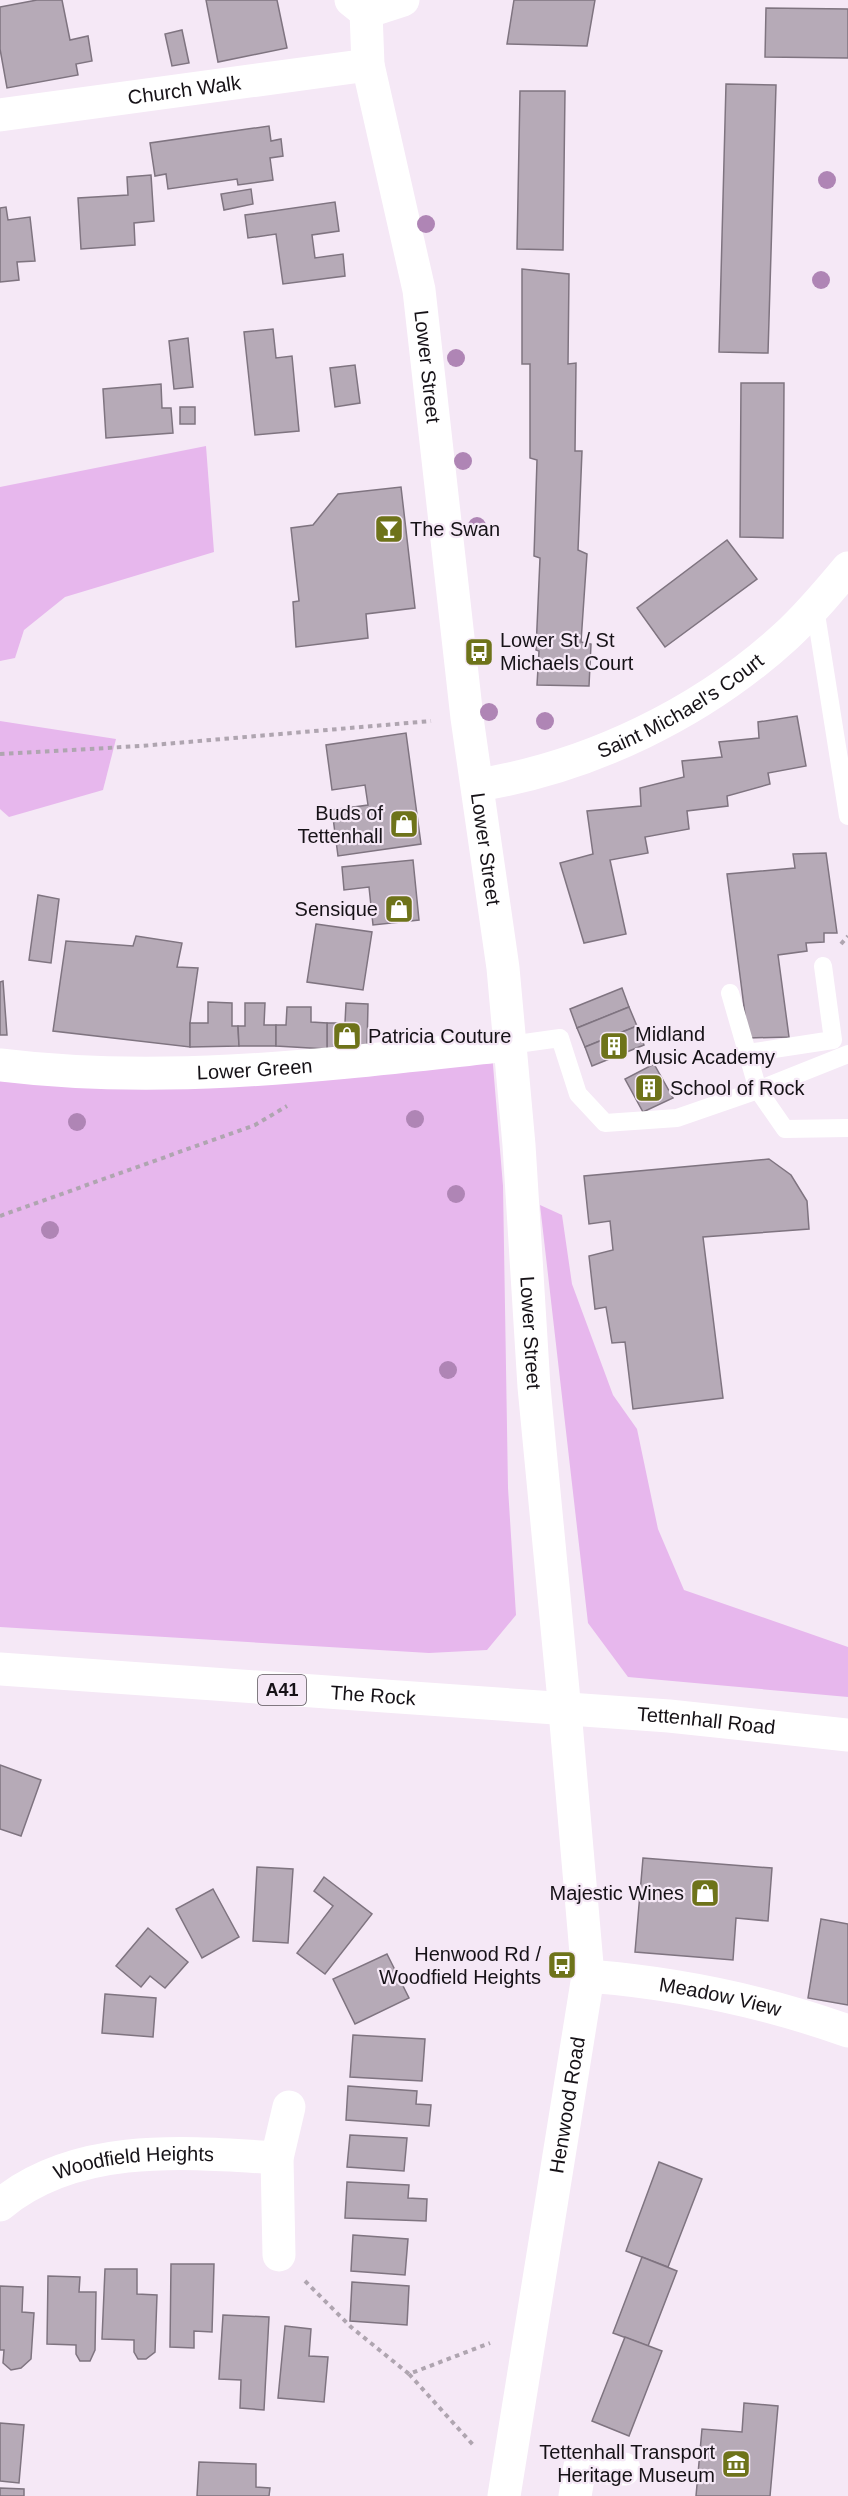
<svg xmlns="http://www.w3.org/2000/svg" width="848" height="2496" font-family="Arial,sans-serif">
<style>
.green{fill:#e7b7ed}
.building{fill:#b6aab7;stroke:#7f7480;stroke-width:1.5}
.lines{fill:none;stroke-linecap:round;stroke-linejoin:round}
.path{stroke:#afa5b0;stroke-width:4;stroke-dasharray:4.5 4.5;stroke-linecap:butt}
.service{stroke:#fff;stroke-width:18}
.minor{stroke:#fff;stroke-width:33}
.tertiary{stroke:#fff;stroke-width:33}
.secondary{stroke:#fff;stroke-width:33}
.trunk{stroke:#fff;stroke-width:33}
.tree{fill:#af85b5}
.labels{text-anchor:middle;stroke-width:4.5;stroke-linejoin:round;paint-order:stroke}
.shield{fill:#f5e8f6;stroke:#59525a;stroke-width:1.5}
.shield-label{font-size:18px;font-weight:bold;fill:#161217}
.street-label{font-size:20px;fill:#161217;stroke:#f5e8f6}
.poi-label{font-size:20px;fill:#161217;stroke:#f5e8f6;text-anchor:start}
</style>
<rect width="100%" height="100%" fill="#f5e8f6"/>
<g class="green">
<path d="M 206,446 L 214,552 L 65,597 L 24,630 L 15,658 L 0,661 L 0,487 Z"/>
<path d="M 0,721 L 116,739 L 103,790 L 9,817 L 0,809 Z"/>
<path d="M 492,1053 L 503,1186 L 508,1488 L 516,1615 L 487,1650 L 429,1653 L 0,1627 L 0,1077 Z"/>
<path d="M 540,1205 L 562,1215 L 572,1284 L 613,1395 L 637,1429 L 658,1529 L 684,1590 L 848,1647 L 848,1697 L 628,1677 L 588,1623 Z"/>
</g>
<g class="building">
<path d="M 37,0 L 62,0 L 70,40 L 88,36 L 92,61 L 76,64 L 78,75 L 7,88 L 0,49 L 0,7 Z"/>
<path d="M 206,0 L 277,0 L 287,48 L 218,62 Z"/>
<path d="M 514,0 L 595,0 L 587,46 L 507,44 Z"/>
<path d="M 766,8 L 848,9 L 848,58 L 765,57 Z"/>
<path d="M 182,30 L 189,63 L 172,66 L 165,34 Z"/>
<path d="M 726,84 L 776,85 L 768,353 L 719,352 Z"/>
<path d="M 520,91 L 565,91 L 563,250 L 517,249 Z"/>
<path d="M 269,126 L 271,141 L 281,139 L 283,156 L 270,158 L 273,180 L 238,185 L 237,179 L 168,189 L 166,174 L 155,176 L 150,143 Z"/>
<path d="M 151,175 L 154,221 L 134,223 L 135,245 L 81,249 L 78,198 L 128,195 L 127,177 Z"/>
<path d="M 251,189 L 253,204 L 224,210 L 221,194 Z"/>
<path d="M 335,202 L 339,231 L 312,235 L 315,258 L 343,254 L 345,276 L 283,284 L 276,234 L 248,238 L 245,215 Z"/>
<path d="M 6,207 L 8,220 L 30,217 L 35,261 L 17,262 L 19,280 L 0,282 L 0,208 Z"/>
<path d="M 522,269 L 569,274 L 568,364 L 576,363 L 575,451 L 582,451 L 578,550 L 587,554 L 581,642 L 591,644 L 589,686 L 537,685 L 539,651 L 536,650 L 540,558 L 534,556 L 537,460 L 530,458 L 530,364 L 522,364 Z"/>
<path d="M 273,329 L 276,358 L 292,356 L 299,431 L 255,435 L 244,332 Z"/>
<path d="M 188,338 L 193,387 L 174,389 L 169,341 Z"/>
<path d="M 355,365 L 360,403 L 335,407 L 330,368 Z"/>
<path d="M 741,383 L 784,383 L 783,538 L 740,537 Z"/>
<path d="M 161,384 L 162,408 L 171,408 L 173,433 L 106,438 L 103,389 Z"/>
<rect x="180" y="407" width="15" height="17"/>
<path d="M 401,487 L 415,608 L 366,614 L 368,638 L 296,647 L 293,602 L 299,601 L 291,528 L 313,525 L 338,494 Z"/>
<path d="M 727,540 L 757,579 L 665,647 L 637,608 Z"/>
<path d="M 797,716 L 806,766 L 768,773 L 770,784 L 727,796 L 728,806 L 687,811 L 689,829 L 645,837 L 648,853 L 610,860 L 626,934 L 584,943 L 560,863 L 593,854 L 587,811 L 641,806 L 640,788 L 684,777 L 682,761 L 722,757 L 719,742 L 759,738 L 758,722 Z"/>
<path d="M 406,733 L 421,844 L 338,856 L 332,810 L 368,805 L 365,785 L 332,790 L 326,745 Z"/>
<path d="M 826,853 L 837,933 L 824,933 L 824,942 L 806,943 L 807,951 L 778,955 L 789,1037 L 748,1038 L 727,874 L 795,868 L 793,854 Z"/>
<path d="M 413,860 L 419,920 L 373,925 L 369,887 L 344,890 L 342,867 Z"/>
<path d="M 38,895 L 59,899 L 51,963 L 29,960 Z"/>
<path d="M 316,924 L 372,932 L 363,990 L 307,982 Z"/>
<path d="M 136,936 L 182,943 L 177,967 L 198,968 L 190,1023 L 190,1047 L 53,1031 L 66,941 L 133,946 Z"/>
<path d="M 3,981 L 7,1035 L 0,1035 L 0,982 Z"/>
<path d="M 622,988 L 629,1007 L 577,1028 L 570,1009 Z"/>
<path d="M 208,1002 L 232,1003 L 232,1026 L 238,1026 L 239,1046 L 190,1047 L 190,1023 L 208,1023 Z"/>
<path d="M 245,1003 L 265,1003 L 264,1025 L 276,1025 L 276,1046 L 239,1046 L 238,1026 L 245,1026 Z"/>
<path d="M 346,1003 L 368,1004 L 367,1049 L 327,1049 L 327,1023 L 345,1023 Z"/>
<path d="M 287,1007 L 311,1007 L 311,1022 L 327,1023 L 327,1049 L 276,1046 L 276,1025 L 286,1025 Z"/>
<path d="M 629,1007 L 637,1026 L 585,1047 L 577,1028 Z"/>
<path d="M 637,1026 L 644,1045 L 592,1066 L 585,1047 Z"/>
<path d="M 654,1064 L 673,1098 L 643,1112 L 625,1079 Z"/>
<path d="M 769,1159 L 791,1175 L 807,1201 L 809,1229 L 703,1237 L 723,1398 L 633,1409 L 625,1342 L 612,1343 L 606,1307 L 595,1309 L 589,1256 L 613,1250 L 610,1221 L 589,1224 L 584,1176 Z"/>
<path d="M 0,1765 L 41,1780 L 21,1836 L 0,1829 Z"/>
<path d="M 643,1858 L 772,1868 L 768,1921 L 736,1918 L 733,1960 L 635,1952 Z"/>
<path d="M 257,1867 L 293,1869 L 288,1943 L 253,1941 Z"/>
<path d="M 324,1877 L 372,1914 L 325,1974 L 297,1953 L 333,1906 L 314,1891 Z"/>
<path d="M 213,1889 L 239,1937 L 202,1958 L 176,1909 Z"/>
<path d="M 821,1919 L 848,1924 L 848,2005 L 808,1998 Z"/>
<path d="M 148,1928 L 188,1962 L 165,1988 L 150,1976 L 141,1987 L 116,1966 Z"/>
<path d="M 387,1954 L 409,1998 L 355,2024 L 333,1979 Z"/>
<path d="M 105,1994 L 156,1998 L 153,2037 L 102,2033 Z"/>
<path d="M 353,2035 L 425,2039 L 422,2081 L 350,2077 Z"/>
<path d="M 348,2086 L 417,2091 L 416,2104 L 431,2105 L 429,2126 L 346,2120 Z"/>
<path d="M 350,2135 L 407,2138 L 404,2171 L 347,2167 Z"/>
<path d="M 659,2162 L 702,2179 L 668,2267 L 626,2251 Z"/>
<path d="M 347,2182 L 409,2185 L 408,2198 L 427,2199 L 426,2221 L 345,2218 Z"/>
<path d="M 353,2235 L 408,2239 L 405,2275 L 351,2271 Z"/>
<path d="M 642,2257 L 677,2271 L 648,2346 L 613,2333 Z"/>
<path d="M 171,2264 L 214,2264 L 212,2332 L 194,2331 L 194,2348 L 170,2347 Z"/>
<path d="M 105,2269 L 137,2269 L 137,2294 L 157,2295 L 155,2352 L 146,2359 L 138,2359 L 134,2352 L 134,2340 L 102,2339 Z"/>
<path d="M 48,2276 L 80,2277 L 79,2292 L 96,2292 L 95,2350 L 90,2361 L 80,2361 L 76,2354 L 76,2345 L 47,2344 Z"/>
<path d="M 352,2282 L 409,2286 L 407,2325 L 350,2321 Z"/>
<path d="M 0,2286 L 23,2287 L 22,2312 L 34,2313 L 31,2359 L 21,2368 L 11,2370 L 3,2363 L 4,2350 L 0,2350 Z"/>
<path d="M 223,2315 L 269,2317 L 264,2410 L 240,2408 L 241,2380 L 219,2379 Z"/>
<path d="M 285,2326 L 311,2329 L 309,2356 L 328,2357 L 324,2402 L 278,2398 Z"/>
<path d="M 625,2337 L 662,2351 L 629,2436 L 592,2421 Z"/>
<path d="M 744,2403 L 778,2406 L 770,2496 L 696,2496 L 702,2429 L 742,2432 Z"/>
<path d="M 0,2423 L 24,2425 L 19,2483 L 0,2481 Z"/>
<path d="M 199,2462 L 256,2464 L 256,2487 L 270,2488 L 269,2496 L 197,2496 Z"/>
<path d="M 0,2488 L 24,2489 L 24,2496 L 0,2496 Z"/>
</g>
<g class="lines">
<g class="path">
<path d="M 0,754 L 141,746 L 431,721"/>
<path d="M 841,944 L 848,936"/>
<path d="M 0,1216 L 255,1125 L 287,1106"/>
<path d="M 305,2281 L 351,2327 L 409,2374 L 490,2343"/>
<path d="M 409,2374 L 475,2447"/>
</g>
<g class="service">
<path d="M 815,608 L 848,816"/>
<path d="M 730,993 L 758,1090 L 785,1129 L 848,1128"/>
<path d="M 510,1045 L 560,1038 L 578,1094 L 605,1123 L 677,1118 L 758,1090 L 848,1054"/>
<path d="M 748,1053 L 833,1040 L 823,966"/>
</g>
<g class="minor">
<path id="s1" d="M 0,115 L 368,65"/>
<path id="s2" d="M 478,785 C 590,767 702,713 786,636 C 809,615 828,592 848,568"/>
<path id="s3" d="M 0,1065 C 170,1086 341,1063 510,1045"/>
<path id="s4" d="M 588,1976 C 676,1983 764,2001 848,2031"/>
<path id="s5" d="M 0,2205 C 76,2142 185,2152 277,2158"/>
<path d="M 279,2255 L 277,2158 L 289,2107"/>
<path d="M 575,2496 L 580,2466 L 624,2469"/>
</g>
<g class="tertiary">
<path id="s6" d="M 351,0 L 366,12 L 368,65 L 419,290 L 467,718 L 503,968 L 519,1145 L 534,1387 L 565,1711"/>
<path d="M 366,12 L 403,0"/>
</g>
<path class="secondary" id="s7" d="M 504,2496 L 588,1976 L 565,1711"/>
<path class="trunk" id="s8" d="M 0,1669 L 669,1716 L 848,1735"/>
</g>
<g class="tree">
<circle cx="827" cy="180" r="9"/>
<circle cx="426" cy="224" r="9"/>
<circle cx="821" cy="280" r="9"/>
<circle cx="456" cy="358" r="9"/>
<circle cx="463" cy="461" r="9"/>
<circle cx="477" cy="526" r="9"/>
<circle cx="489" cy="712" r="9"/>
<circle cx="545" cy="721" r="9"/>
<circle cx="415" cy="1119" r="9"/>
<circle cx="77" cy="1122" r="9"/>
<circle cx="456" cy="1194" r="9"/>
<circle cx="50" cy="1230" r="9"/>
<circle cx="448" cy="1370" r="9"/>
</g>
<defs>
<g id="bar-square" transform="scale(1.5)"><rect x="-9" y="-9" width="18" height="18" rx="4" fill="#6e731a" stroke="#f5e8f6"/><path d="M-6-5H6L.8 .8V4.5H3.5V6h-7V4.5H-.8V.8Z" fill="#fff"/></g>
<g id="bus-square" transform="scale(1.5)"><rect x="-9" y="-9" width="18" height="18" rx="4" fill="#6e731a" stroke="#f5e8f6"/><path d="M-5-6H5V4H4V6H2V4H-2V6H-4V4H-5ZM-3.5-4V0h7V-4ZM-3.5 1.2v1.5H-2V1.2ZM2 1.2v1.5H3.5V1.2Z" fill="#fff"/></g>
<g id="shop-square" transform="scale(1.5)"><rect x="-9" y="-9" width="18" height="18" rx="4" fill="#6e731a" stroke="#f5e8f6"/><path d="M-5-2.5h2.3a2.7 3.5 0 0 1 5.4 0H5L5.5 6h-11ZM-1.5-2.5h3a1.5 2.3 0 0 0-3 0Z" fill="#fff"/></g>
<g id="building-square" transform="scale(1.5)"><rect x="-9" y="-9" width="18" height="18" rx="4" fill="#6e731a" stroke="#f5e8f6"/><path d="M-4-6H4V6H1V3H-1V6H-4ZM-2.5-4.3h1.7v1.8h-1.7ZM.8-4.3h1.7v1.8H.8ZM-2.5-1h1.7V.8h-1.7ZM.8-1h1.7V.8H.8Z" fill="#fff"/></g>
<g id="museum-square" transform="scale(1.5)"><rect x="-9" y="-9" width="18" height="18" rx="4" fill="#6e731a" stroke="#f5e8f6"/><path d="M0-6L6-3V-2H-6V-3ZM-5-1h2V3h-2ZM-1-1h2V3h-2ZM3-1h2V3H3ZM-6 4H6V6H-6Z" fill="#fff"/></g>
</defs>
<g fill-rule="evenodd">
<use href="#bar-square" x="389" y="529"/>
<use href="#bus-square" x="479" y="652"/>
<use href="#shop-square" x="404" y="824"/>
<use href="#shop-square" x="399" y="909"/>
<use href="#shop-square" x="347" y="1036"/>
<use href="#building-square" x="614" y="1046"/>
<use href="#building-square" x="649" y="1088"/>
<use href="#shop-square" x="705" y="1893"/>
<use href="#bus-square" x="562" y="1965"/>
<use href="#museum-square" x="736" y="2464"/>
</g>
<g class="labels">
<rect class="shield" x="258" y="1675" width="48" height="30" rx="4.5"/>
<g class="shield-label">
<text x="282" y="1696">A41</text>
</g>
<g class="street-label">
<text dy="7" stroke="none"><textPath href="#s1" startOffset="186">Church Walk</textPath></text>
<text dy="7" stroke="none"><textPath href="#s6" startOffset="380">Lower Street</textPath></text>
<text dy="7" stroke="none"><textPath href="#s2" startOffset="219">Saint Michael's Court</textPath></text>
<text dy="7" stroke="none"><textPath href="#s6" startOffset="866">Lower Street</textPath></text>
<text dy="7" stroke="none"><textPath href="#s3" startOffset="255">Lower Green</textPath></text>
<text dy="7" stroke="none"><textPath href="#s6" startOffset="1352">Lower Street</textPath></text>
<text dy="7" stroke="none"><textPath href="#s8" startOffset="374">The Rock</textPath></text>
<text dy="7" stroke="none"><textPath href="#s8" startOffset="708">Tettenhall Road</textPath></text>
<text dy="7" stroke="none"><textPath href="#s4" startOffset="134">Meadow View</textPath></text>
<text dy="7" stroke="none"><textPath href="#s7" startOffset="396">Henwood Road</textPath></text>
<text dy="7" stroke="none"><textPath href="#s5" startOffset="144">Woodfield Heights</textPath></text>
</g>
<g class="poi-label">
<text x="410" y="536">The Swan</text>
<text x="500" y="647">Lower St / St<tspan x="500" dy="23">Michaels Court</tspan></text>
<text x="383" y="820" text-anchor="end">Buds of<tspan x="383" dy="23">Tettenhall</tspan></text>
<text x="378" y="916" text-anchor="end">Sensique</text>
<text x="635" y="1041">Midland<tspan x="635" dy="23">Music Academy</tspan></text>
<text x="368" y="1043">Patricia Couture</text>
<text x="670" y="1095">School of Rock</text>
<text x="684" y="1900" text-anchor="end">Majestic Wines</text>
<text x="541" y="1961" text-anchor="end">Henwood Rd /<tspan x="541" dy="23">Woodfield Heights</tspan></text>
<text x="715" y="2459" text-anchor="end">Tettenhall Transport<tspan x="715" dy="23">Heritage Museum</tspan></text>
</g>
</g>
</svg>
